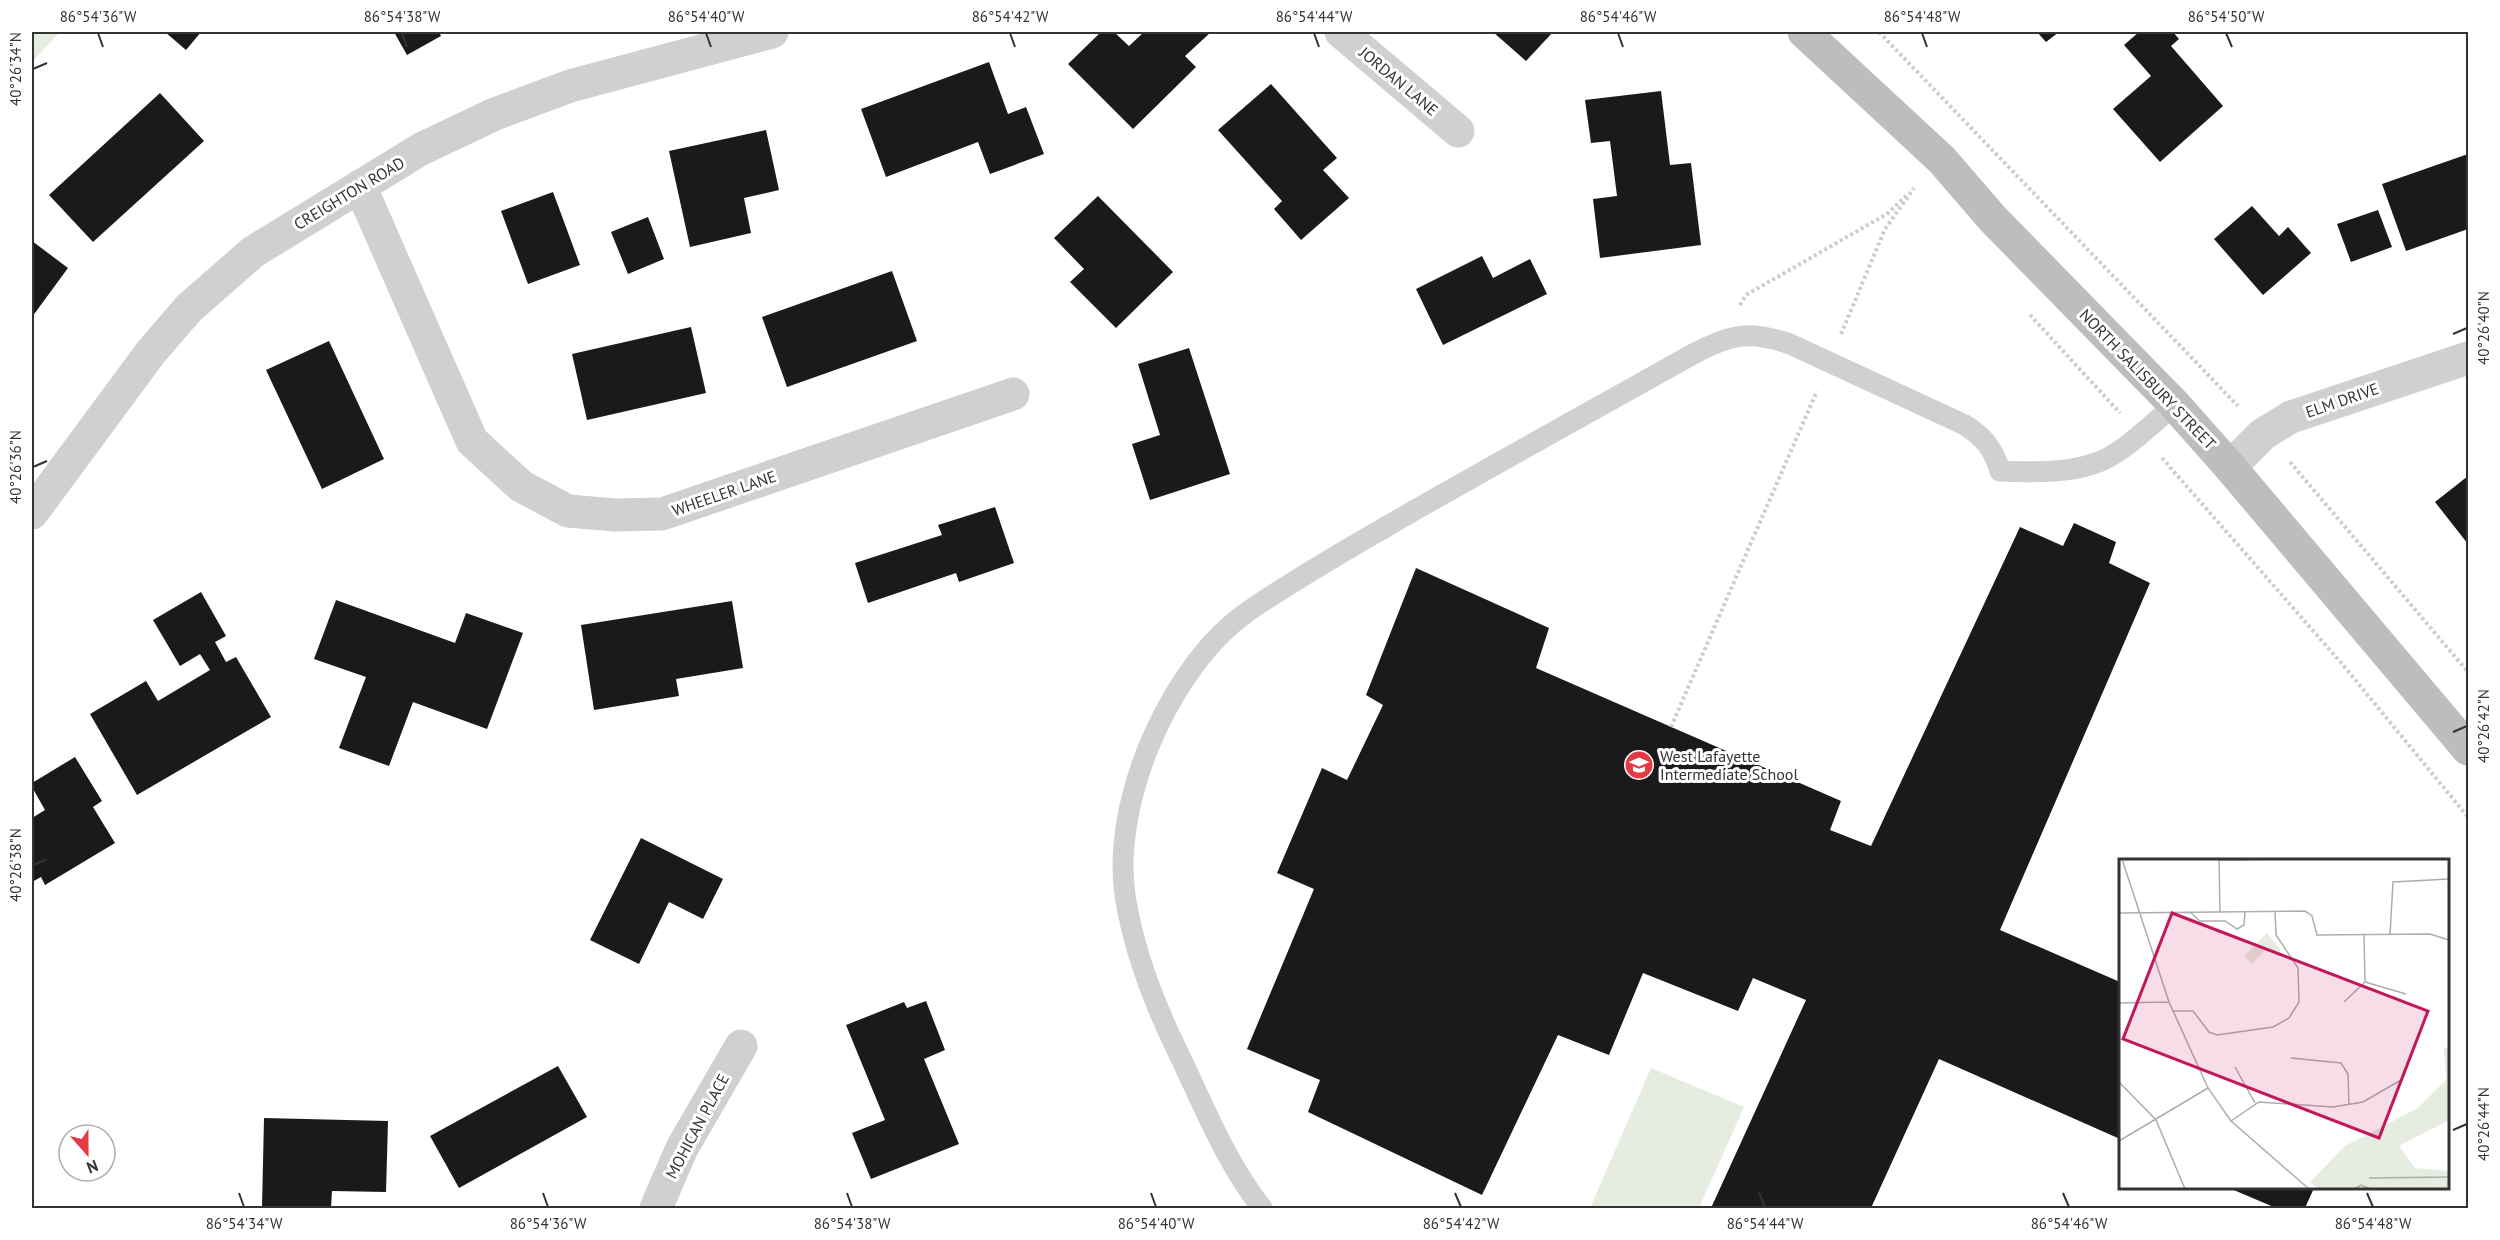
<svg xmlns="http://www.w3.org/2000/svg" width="2500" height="1240" font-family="'PT Sans',sans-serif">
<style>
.green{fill:#e6ecdf}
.building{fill:#1a1a1a}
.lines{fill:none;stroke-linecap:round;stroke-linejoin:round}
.path{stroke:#cdcdcd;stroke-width:4;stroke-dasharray:3 3;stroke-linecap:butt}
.lane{stroke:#d0d0d0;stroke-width:21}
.street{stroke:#d0d0d0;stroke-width:33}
.secondary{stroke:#bdbdbd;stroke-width:33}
.ticks{fill:none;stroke:#333;stroke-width:2}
.labels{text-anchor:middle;stroke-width:6;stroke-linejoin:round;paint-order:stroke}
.street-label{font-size:16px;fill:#333;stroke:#fff}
.poi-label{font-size:16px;fill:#333;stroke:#fff;text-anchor:start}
.inset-road{fill:none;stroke:#adadad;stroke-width:1.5}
.view{fill:#c2185b;fill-opacity:0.15;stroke:#c2185b;stroke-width:3}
.inset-edge{fill:none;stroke:#333;stroke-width:3}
.neatline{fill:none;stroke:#333;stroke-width:2}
.ticks-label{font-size:15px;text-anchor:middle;fill:#333}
</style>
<rect width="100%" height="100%" fill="#fff"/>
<g class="green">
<path d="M 32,32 L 60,32 L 32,62 Z"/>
<path d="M 1651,1068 L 1744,1107 L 1699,1208 L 1590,1208 Z"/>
</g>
<g class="building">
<path d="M 165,32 L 201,32 L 186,50 Z"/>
<path d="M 394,32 L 439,32 L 441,36 L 407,55 Z"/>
<path d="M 1101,32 L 1114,32 L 1129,46 L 1144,32 L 1211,32 L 1185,56 L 1196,67 L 1133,129 L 1068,64 Z"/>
<path d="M 1493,32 L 1553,32 L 1526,61 Z"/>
<path d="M 2037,32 L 2059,32 L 2046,42 Z"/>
<path d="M 2139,32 L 2173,32 L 2179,39 L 2171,46 L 2223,106 L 2160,162 L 2113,109 L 2151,76 L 2124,45 Z"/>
<path d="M 989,62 L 1008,114 L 1026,107 L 1044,154 L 990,174 L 978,142 L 886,177 L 861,109 Z"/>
<path d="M 1271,84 L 1337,158 L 1323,170 L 1349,198 L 1301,240 L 1274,209 L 1282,201 L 1218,130 Z"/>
<path d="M 1661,91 L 1670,165 L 1691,163 L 1701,245 L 1600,258 L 1593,199 L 1617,196 L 1610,141 L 1591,143 L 1585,100 Z"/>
<path d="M 160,93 L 204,141 L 93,242 L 49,195 Z"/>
<path d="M 766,130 L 779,190 L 744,198 L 751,233 L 690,247 L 669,151 Z"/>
<path d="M 2468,154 L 2468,229 L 2406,251 L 2382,184 Z"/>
<path d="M 553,192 L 580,265 L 528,284 L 501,211 Z"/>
<path d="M 1098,196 L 1173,272 L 1116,328 L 1070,282 L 1084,269 L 1054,238 Z"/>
<path d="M 2252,206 L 2279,236 L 2288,227 L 2311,253 L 2263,295 L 2214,239 Z"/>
<path d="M 2378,210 L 2392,247 L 2351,262 L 2337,224 Z"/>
<path d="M 648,217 L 664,259 L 628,274 L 611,232 Z"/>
<path d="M 32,241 L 68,268 L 32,317 Z"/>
<path d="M 1482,256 L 1493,278 L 1530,259 L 1547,294 L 1443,345 L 1416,289 Z"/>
<path d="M 892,271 L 917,341 L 787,387 L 762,317 Z"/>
<path d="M 691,327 L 706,393 L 587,420 L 572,354 Z"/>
<path d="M 329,341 L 384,459 L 322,489 L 266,370 Z"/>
<path d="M 1189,348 L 1230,474 L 1150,500 L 1132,444 L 1160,435 L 1138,364 Z"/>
<path d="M 2468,476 L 2468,544 L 2435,502 Z"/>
<path d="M 995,507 L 1014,563 L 959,582 L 956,573 L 868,603 L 855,563 L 942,535 L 938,525 Z"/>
<path d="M 2074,523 L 2116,542 L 2109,563 L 2150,583 L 2000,930 L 2120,982 L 2120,1139 L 1939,1059 L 1871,1208 L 1711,1208 L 1806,1000 L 1753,978 L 1738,1011 L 1643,973 L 1609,1055 L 1558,1035 L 1482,1195 L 1308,1112 L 1320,1080 L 1247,1049 L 1314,889 L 1277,873 L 1322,768 L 1347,780 L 1383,705 L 1366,695 L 1416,568 L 1549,628 L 1536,668 L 1841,801 L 1830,830 L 1871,846 L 2020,527 L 2063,546 Z"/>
<path d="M 201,592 L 226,636 L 215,642 L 226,662 L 236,657 L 271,717 L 137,795 L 90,714 L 146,681 L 158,701 L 210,670 L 200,654 L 180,666 L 153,620 Z"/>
<path d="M 336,600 L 455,643 L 466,613 L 523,633 L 487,729 L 413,702 L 389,766 L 339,748 L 366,677 L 314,659 Z"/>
<path d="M 732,601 L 743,668 L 676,679 L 679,696 L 594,710 L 581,625 Z"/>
<path d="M 75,757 L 102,801 L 93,807 L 115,843 L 45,885 L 41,877 L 32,882 L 32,818 L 45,810 L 32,787 L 32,783 Z"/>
<path d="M 641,838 L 723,879 L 703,919 L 669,902 L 639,964 L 590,940 Z"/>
<path d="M 926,1001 L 945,1050 L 924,1059 L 959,1144 L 871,1179 L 852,1133 L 885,1120 L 846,1025 L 904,1002 L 907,1008 Z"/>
<path d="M 558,1066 L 587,1117 L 459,1188 L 430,1136 Z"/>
<path d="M 264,1118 L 388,1121 L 386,1192 L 332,1191 L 331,1208 L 262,1208 Z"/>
<path d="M 2229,1188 L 2314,1188 L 2305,1208 L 2276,1208 Z"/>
</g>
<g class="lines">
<g class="path">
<path d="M 1879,32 L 2238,406"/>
<path d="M 1740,305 L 1746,295 L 1887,214 L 1907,195"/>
<path d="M 2030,315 L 2120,413"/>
<path d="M 1841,334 L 1885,229 L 1914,188"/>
<path d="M 2162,458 L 2343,665 L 2468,817"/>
<path d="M 2290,462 L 2468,672"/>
<path d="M 1671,727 L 1817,391"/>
</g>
<path class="lane" d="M 1262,1208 C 1224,1160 1202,1101 1175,1046 C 1152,998 1133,948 1125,895 C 1112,805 1165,681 1233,623 C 1250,609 1269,597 1287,586 C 1329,559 1372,535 1415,510 C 1508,457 1602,405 1695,353 C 1732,334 1750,330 1790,344 L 1965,425 C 1984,437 1994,450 2000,471 C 2034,472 2070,474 2101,461 C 2124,452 2155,421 2175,405"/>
<g class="street">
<path d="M 1341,32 L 1458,131"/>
<path d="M 360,186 L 472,441 L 521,486 L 568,511 L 615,515 L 662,514 L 1013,394"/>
<path d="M 2230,467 L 2263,434 L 2291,417 L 2468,358"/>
<path d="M 32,513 L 151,352 L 189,308 L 253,252 L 421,149 L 495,114 L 570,86 L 772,32"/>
<path d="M 656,1208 L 682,1148 L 741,1046"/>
</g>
<path class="secondary" d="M 1804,32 L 1942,160 L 1993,219 L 2175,405 L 2230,467 L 2468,749"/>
</g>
<path class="ticks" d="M 98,33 L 103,47M 402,33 L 407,47M 706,33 L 711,47M 1010,33 L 1015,47M 1314,33 L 1319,47M 1618,33 L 1623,47M 1922,33 L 1927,47M 2226,33 L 2232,47M 33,69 L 47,63M 2453,334 L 2467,328M 33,467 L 47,461M 2453,732 L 2467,726M 33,865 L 47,859M 2453,1130 L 2467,1124M 239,1193 L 244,1207M 543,1193 L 548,1207M 847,1193 L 852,1207M 1151,1193 L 1156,1207M 1455,1193 L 1461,1207M 1759,1193 L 1765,1207M 2063,1193 L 2069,1207M 2367,1193 L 2373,1207"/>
<defs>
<g id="school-disc" transform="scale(1.5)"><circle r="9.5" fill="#e63946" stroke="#fff"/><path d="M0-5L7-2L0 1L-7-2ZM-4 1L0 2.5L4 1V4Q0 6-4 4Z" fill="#fff"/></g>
</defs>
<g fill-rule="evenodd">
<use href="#school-disc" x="1639" y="765"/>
</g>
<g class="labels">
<g class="street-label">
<text transform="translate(1399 81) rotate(40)" y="6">JORDAN LANE</text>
<text transform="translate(349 193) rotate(-31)" y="6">CREIGHTON ROAD</text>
<text transform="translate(2148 379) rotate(46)" y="6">NORTH SALISBURY STREET</text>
<text transform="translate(2342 400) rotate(-19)" y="6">ELM DRIVE</text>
<text transform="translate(724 493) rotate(-19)" y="6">WHEELER LANE</text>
<text transform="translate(697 1126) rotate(-62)" y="6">MOHICAN PLACE</text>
</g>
<g class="poi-label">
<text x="1660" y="762">West Lafayette<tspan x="1660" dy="18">Intermediate School</tspan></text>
</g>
</g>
<g transform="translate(2119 859)">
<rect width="330" height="330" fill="#fff"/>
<path d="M 148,74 L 162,91 L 157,96 L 149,88 L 133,105 L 125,97 ZM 325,189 L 330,189 L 330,261 L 280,287 L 296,309 L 330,312 L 330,330 L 200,330 L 191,323 L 226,287 L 299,249 L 327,221 Z" fill="#e6ecdf"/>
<path class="inset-road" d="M 3,0 L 50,143 L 89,229 L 112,262 L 190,330M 100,0 L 101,53M 100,1 L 169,0M 71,53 L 81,62 L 106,62 L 118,70 L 125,66 L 126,53M 0,54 L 186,52 L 193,57 L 198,76 L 311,75 L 330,81M 271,76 L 274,23 L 330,20M 246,123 L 287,135M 225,143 L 246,123 L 245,76M 0,144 L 50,143M 53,152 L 74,152 L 90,173 L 98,176 L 154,168 L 170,159 L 180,143 L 179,109 L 157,76 L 156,52M 172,199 L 222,204 L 229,215 L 230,246M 116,208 L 136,244M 0,223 L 37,261 L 66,330M 112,262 L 140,243 L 214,248 L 244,243 L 282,221M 0,282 L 89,229M 250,319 L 330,318M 235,330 L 242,326 L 252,330"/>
<path class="view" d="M 53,54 L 309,152 L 260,279 L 4,180 Z"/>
<rect width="330" height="330" class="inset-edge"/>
</g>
<rect width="2500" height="1240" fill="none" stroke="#ffffff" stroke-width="66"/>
<g transform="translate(87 1153) rotate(159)"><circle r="28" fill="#ffffff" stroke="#adadad" stroke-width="1.5"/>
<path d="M0-4.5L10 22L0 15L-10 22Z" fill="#e63946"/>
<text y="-9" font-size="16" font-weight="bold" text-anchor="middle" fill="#333333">N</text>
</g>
<rect x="33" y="33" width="2434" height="1174" class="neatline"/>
<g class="ticks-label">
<text x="98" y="22">86°54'36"W</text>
<text x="402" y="22">86°54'38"W</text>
<text x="706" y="22">86°54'40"W</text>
<text x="1010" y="22">86°54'42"W</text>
<text x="1314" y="22">86°54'44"W</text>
<text x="1618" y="22">86°54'46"W</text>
<text x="1922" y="22">86°54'48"W</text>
<text x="2226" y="22">86°54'50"W</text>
<text transform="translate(16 69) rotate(-90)" y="5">40°26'34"N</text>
<text transform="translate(2484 328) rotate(-90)" y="5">40°26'40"N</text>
<text transform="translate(16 467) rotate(-90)" y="5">40°26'36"N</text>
<text transform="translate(2484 726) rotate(-90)" y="5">40°26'42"N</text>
<text transform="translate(16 865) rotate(-90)" y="5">40°26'38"N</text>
<text transform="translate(2484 1124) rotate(-90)" y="5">40°26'44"N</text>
<text x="244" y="1229">86°54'34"W</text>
<text x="548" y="1229">86°54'36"W</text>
<text x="852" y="1229">86°54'38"W</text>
<text x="1156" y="1229">86°54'40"W</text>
<text x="1461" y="1229">86°54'42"W</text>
<text x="1765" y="1229">86°54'44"W</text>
<text x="2069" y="1229">86°54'46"W</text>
<text x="2373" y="1229">86°54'48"W</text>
</g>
</svg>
